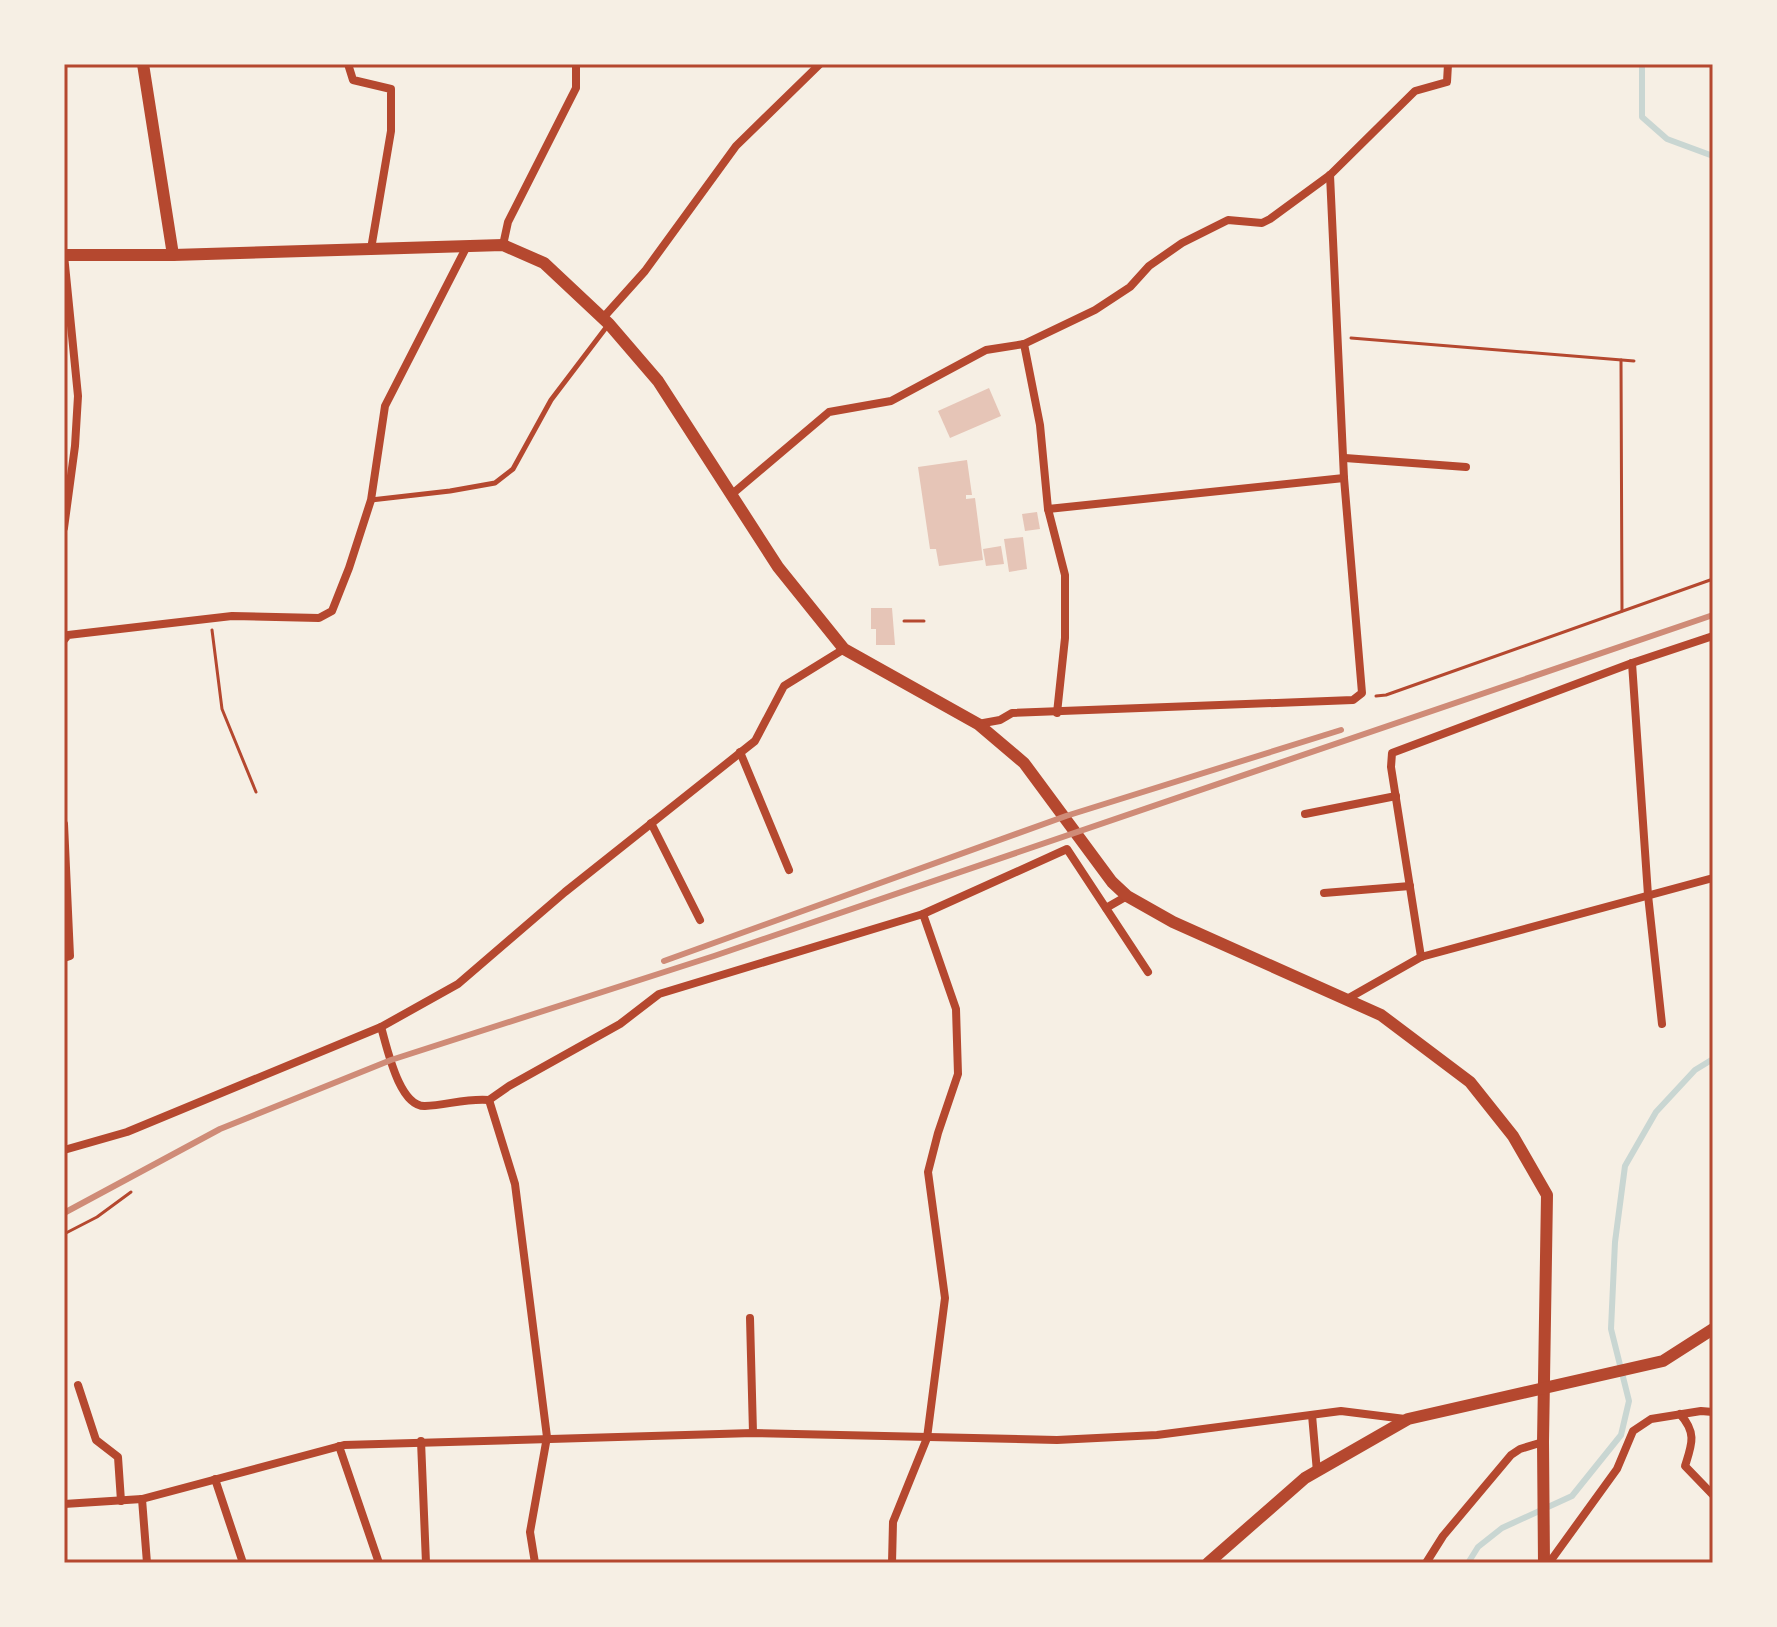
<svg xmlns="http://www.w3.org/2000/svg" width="1777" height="1627" font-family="'DejaVu Sans',sans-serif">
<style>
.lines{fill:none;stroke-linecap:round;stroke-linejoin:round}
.stream{stroke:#c9d6d2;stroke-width:6}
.building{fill:#e6c5b7}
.path{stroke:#b5482f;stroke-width:3}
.service{stroke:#b5482f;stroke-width:5}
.minor{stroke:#b5482f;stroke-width:8}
.tertiary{stroke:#b5482f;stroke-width:12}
.rail{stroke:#cf8b77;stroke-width:6}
.neatline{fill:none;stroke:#b5482f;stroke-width:3}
</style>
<rect width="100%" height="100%" fill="#f6efe4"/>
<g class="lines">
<g class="stream">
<path d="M 1642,64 L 1642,117 L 1667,139 L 1713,156"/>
<path d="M 1468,1563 L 1478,1547 L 1502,1528 L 1572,1496 L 1621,1435 L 1629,1401 L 1611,1329 L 1615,1242 L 1625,1166 L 1656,1112 L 1695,1070 L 1713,1059"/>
</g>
</g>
<g class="building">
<path d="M 989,388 L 1001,416 L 950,438 L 938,411 Z"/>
<path d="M 967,460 L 972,495 L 966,495 L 966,499 L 975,498 L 983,560 L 939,566 L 936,549 L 930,549 L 918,467 Z"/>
<path d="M 1037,512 L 1040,529 L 1025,531 L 1022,514 Z"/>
<path d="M 1023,537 L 1027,569 L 1009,572 L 1004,539 Z"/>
<path d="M 1001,546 L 1004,564 L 986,566 L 983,549 Z"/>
<path d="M 871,608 L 892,608 L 895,645 L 876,645 L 876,629 L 871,629 Z"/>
</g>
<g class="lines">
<g class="path">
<path d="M 1351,338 L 1634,361"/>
<path d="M 1621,360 L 1622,611"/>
<path d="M 904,621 L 924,621"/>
<path d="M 212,630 L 222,709 L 256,792"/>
<path d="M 1376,696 L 1386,695 L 1713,579"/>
<path d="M 64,1234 L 97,1217 L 131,1192"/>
</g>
<path class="service" d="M 371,500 L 450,491 L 495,483 L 513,469 L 551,400 L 608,325"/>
<g class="minor">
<path d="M 348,64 L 353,80 L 391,89 L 391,131 L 371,249"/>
<path d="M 503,245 L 508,222 L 576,88 L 576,64"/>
<path d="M 602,319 L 645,271 L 736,146 L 820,64"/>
<path d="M 1024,344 L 1040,425 L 1048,509 L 1065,575 L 1065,638 L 1057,713"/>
<path d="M 1345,458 L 1466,467"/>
<path d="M 731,495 L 829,412 L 891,401 L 986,350 L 1024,344 L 1095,310 L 1130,287 L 1149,266 L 1182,243 L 1228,220 L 1262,223 L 1270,219 L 1330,175 L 1415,91 L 1447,82 L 1448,64"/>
<path d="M 1048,509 L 1344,478"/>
<path d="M 64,528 L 75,446 L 78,396 L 64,255"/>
<path d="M 64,640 L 68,635 L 232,616 L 319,618 L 332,611 L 349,568 L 371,500 L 385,406 L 467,246"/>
<path d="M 1632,663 L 1648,895 L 1662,1024"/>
<path d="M 978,724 L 1000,720 L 1012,713 L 1353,700 L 1362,693 L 1344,478 L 1330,175"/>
<path d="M 740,752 L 789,870"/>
<path d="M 1305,814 L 1396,796"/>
<path d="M 651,823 L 700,920"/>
<path d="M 64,824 L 70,956 L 64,958"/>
<path d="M 1324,893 L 1410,886"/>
<path d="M 1106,908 L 1127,896"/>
<path d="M 923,914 L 1067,849 L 1148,972"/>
<path d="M 1421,957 L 1391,767 L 1392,753 L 1632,663 L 1713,636"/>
<path d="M 1347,999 L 1421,957 L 1713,878"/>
<path d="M 381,1027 C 387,1047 399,1107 425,1106 C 447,1105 467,1098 489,1100 L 509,1086 L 620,1024 L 659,994 L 923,914 L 956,1009 L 958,1074 L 938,1133 L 928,1172 L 945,1298 L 927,1438 L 893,1522 L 892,1563"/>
<path d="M 489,1100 L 515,1184 L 547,1437 L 530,1532 L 535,1563"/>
<path d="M 64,1150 L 127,1132 L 381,1027 L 458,984 L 565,892 L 755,741 L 784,686 L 844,649"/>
<path d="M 750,1318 L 753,1433"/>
<path d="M 78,1385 L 96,1440 L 118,1457 L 121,1501"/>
<path d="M 1680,1414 C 1697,1433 1692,1444 1685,1466 L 1713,1495"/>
<path d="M 1312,1415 L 1317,1472"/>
<path d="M 421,1441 L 426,1563"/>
<path d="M 339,1446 L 379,1563"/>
<path d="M 215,1479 L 243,1563"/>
<path d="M 142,1499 L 147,1563"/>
<path d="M 64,1504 L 142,1499 L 344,1445 L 753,1433 L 1057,1440 L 1157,1435 L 1341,1411 L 1405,1419"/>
<path d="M 1426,1563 L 1443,1536 L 1511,1455 L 1520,1449 L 1543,1442"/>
<path d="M 1549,1563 L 1617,1469 L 1633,1431 L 1651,1419 L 1701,1411 L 1713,1412"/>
</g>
<g class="tertiary">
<path d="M 143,64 L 173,255"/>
<path d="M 64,255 L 173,255 L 503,245 L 544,263 L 609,324 L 658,381 L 778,567 L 844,649 L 978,724 L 1024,763 L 1112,882 L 1127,896 L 1173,922 L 1381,1015 L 1470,1082 L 1513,1136 L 1547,1195 L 1543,1442 L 1544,1563"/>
<path d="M 1208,1563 L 1305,1478 L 1408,1419 L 1663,1361 L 1713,1329"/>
</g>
<g class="rail">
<path d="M 664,961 L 1066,816 L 1341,730"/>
<path d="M 64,1213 L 220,1129 L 391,1060 L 714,956 L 1713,615"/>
</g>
</g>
<rect width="1777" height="1627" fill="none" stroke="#f6efe4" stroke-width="132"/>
<rect x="66" y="66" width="1645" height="1495" class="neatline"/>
</svg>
